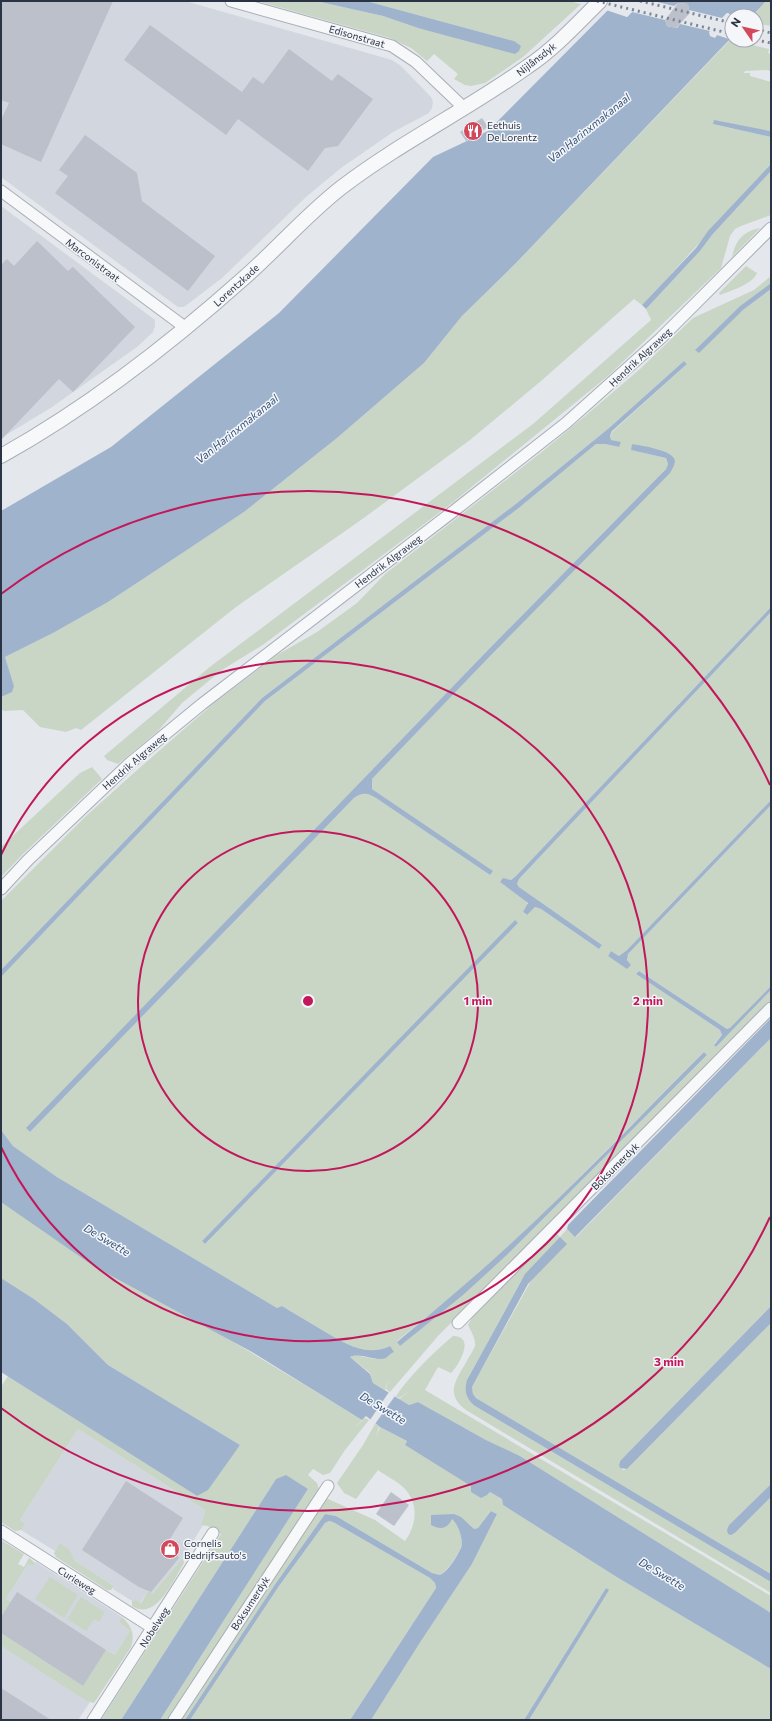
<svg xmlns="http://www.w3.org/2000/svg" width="772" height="1721" font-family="Commissioner,sans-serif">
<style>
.built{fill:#d2d6de}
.green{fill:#c9d6c5;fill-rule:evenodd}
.water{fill:#9fb4cc}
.pier{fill:#e4e7ec;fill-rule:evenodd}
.building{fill:#bbc0ca}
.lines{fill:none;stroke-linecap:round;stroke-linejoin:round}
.minor-casing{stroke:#a9aeb7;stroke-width:13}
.tertiary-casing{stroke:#a9aeb7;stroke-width:16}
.minor{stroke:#f7f8fa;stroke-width:11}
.tertiary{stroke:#f7f8fa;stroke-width:14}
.rail{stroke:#7d8696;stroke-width:3;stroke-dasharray:2 4;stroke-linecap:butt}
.ring{fill:none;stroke:#c2185b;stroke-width:2}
.labels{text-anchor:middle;stroke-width:3;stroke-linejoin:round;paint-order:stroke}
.street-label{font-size:10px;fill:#2b3445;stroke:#f4f6f9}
.poi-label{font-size:10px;fill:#2b3445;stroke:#f4f6f9;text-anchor:start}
.water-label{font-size:11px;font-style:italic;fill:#34527a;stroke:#f4f6f9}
.centre{fill:#c2185b;stroke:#f4f6f9;stroke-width:2}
.ring-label{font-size:12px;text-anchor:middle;font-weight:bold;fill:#c2185b;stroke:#f4f6f9;stroke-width:3;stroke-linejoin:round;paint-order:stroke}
</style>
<rect width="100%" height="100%" fill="#e4e7ec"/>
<g class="built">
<path d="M 1,1 L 185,1 L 392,60 L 401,66 L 431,97 L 433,102 L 432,108 L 429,113 L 393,132 L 341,168 L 306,197 L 222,278 L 184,307 L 178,307 L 1,177 Z"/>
<path d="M 1,206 L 155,320 L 155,326 L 153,332 L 137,347 L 52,407 L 1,438 Z"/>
<path d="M 78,1429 L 205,1510 L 201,1525 L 203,1525 L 183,1558 L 153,1593 L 148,1591 L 140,1603 L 135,1600 L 132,1601 L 113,1589 L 114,1586 L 75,1561 L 70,1550 L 59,1544 L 55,1551 L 21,1530 L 25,1524 L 20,1520 Z"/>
<path d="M 36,1562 L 122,1617 L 119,1622 L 130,1631 L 115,1655 L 106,1650 L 84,1686 L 1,1633 L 1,1617 L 10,1602 L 6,1599 L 28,1564 L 33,1566 Z"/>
<path d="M 1,1646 L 90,1702 L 78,1720 L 1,1720 Z"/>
</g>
<g class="green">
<path d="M 257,1 L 316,1 L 383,16 L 418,28 L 514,41 L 366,1 L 569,1 L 581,4 L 523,57 L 485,83 L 471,86 L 465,85 L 454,79 L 458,74 L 434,54 L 427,61 L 411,48 L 390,38 Z"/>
<path d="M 766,1 L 771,1 L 771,26 L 756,23 L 756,16 L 752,16 Z"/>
<path d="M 730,40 L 769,49 L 768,53 L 771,54 L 771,71 L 766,70 L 745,71 L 744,73 L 750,73 L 750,76 L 771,82 L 771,131 L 713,124 L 771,137 L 771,164 C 727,211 686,259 642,305 L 634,299 L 541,381 L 470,440 L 361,520 L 236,607 L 81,730 L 76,728 L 66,732 L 40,727 L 23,710 L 3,711 L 1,707 L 1,697 L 11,692 L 14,686 L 5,657 L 53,633 L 108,602 L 187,550 L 244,512 L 337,438 L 424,363 L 462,316 L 516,263 Z"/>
<path d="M 771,171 L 771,215 L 741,226 L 735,229 L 730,236 L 721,268 L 608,376 L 452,503 L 391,549 L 264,644 L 222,670 L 182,703 L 158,731 L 118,764 L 107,760 L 104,756 L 211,666 L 533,424 L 651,320 L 646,309 L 700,251 L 712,235 Z"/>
<path d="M 760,228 L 732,257 C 736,239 743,232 760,228 Z"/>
<path d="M 746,266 L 757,273 C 753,284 730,291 720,295 L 719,293 Z"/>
<path d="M 771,276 L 771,283 L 740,306 L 695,350 L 743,310 L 771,289 L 771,607 L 516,876 L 511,880 L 504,879 L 500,882 L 526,901 L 528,906 L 523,912 L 526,915 L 535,907 L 541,909 L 599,949 L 602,945 L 519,887 L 517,884 L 519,879 L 771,612 L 771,800 L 627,950 L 619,956 L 611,951 L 608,956 L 628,963 L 627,957 L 628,954 L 771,805 L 771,986 L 730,1029 L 727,1029 L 639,971 L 636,974 L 720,1030 L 722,1035 L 714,1044 L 716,1047 L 771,990 L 771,1002 L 438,1336 L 390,1392 L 386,1389 L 389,1378 L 385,1390 L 373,1383 L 370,1373 L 350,1357 L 355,1355 L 375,1359 L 390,1346 C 365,1358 343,1342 322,1330 C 309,1322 295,1314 282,1306 L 277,1308 L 57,1177 L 13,1146 L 1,1130 L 1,977 L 265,701 L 520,507 L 596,444 L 605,444 L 619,447 L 611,440 L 610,437 L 613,431 L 687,364 L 684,361 L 609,428 L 517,503 L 262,698 L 1,970 L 1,901 L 85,817 L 136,771 L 213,704 L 277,655 L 317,632 L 357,603 L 385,574 L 543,451 L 584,417 L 640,369 L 693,318 L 754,290 ZM 632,444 L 675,461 L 372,779 L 372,789 L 492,871 L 490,875 L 376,798 C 367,793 363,792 354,798 L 30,1132 L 27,1128 L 487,651 L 666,469 L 668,464 L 666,458 L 632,450 ZM 515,921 L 518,923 L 205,1244 L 202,1241 ZM 704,1052 L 707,1055 L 509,1253 L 400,1346 L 397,1341 L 460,1290 L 506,1249 L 550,1207 Z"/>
<path d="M 92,767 L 102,779 L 23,854 L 1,877 L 1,847 L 80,773 Z"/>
<path d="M 771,1038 L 771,1306 L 620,1461 L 619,1465 L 623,1470 L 627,1469 L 771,1323 L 771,1484 L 729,1525 L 736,1532 L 771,1497 L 771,1574 L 476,1398 L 473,1394 L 472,1387 L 532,1279 L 521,1281 L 467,1380 L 475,1406 L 771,1582 L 771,1593 L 466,1410 C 442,1392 459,1377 469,1357 C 471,1354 474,1349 475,1346 C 476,1339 471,1331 468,1325 L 473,1316 L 556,1233 L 560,1237 L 567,1229 L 576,1237 Z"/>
<path d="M 1,1202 C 121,1276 242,1346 362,1420 L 354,1428 L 365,1418 L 369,1420 L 345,1450 L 330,1473 L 323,1475 L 313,1469 L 308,1475 L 317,1483 L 319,1490 L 168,1720 L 160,1720 L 308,1489 L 276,1479 L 121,1720 L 101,1720 L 221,1534 L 208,1526 L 201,1525 L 205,1510 L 78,1429 L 20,1520 L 25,1524 L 21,1530 L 15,1531 L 1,1522 L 1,1387 L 8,1376 L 197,1496 L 240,1445 L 108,1365 L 67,1324 L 34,1299 L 1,1278 Z"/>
<path d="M 453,1336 C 476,1336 459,1365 451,1373 L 438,1367 L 425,1390 L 771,1596 L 771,1613 L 520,1456 L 486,1440 L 418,1402 L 409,1405 L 399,1399 L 410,1391 L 399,1398 L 396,1396 C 412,1373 432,1354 453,1336 Z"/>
<path d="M 375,1424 L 379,1426 L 376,1437 L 380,1427 L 407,1441 L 405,1445 L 487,1495 L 490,1492 L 502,1499 L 503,1505 L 615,1576 L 771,1669 L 771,1720 L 529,1720 L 608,1590 L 606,1588 L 524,1720 L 371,1720 L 421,1641 L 472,1564 L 497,1514 L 491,1511 L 478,1528 L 474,1529 L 468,1524 L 452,1518 C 458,1524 464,1539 461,1547 C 458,1555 447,1572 440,1575 L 432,1573 L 336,1516 L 325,1514 L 276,1583 L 185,1720 L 179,1720 L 326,1499 L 328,1499 L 375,1520 L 405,1541 C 417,1525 419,1503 404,1488 C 397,1481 386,1476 378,1470 L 356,1499 L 344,1493 L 337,1483 L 363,1445 Z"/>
<path d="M 329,1521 L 333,1522 L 430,1578 L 435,1583 L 436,1588 L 350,1720 L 190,1720 L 279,1586 L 325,1523 Z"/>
<path d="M 1,1540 L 24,1554 L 18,1564 L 24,1567 L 29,1558 L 35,1563 L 33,1566 L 28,1564 L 6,1599 L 11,1602 L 1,1617 Z"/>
<path d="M 59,1544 L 61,1544 L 70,1550 L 75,1561 L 114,1586 L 111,1590 L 107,1590 L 56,1557 L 54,1553 Z"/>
<path d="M 183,1558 L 184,1563 C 174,1579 156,1622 132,1606 L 132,1601 L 135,1600 L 141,1603 L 148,1591 L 153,1593 Z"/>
<path d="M 50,1577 L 78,1595 L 64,1618 L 35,1599 Z"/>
<path d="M 81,1597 L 105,1612 L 99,1622 L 94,1619 L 86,1631 L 67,1619 Z"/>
<path d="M 122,1617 C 132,1626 135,1635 131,1647 L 94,1703 L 87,1701 L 1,1646 L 1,1633 L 83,1686 L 106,1650 L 115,1655 L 130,1631 L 119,1622 Z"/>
</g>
<g class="water">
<path d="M 316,1 L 366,1 L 514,41 L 521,46 L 519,51 L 515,54 L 418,28 L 383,16 Z"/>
<path d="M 617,1 L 622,14 L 627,17 L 642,1 L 766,1 L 752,16 L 732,16 L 732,17 L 732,15 L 727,13 L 709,32 L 710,36 L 715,37 L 732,20 L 732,37 L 516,263 L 462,316 L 424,363 L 337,438 L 244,512 L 187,550 L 108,602 L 53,633 L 5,657 L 14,686 L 12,692 L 1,697 L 1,511 L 111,447 L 279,313 L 433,157 L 488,131 Z"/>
<path d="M 714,120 L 770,131 L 771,137 L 713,124 Z"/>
<path d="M 771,164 L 771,171 L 712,235 L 700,251 L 646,309 L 642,305 L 696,248 L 708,231 Z"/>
<path d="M 771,283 L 771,289 L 743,310 L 699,353 L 695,350 L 740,306 Z"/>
<path d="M 684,361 L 687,364 L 612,431 L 610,436 L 611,440 L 621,442 L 619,447 L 605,444 L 596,444 L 520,507 L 265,701 L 1,977 L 1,970 L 262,698 L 517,503 L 609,428 Z"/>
<path d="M 632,444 C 642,446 674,450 675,461 C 675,465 672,469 670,473 L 491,655 L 372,779 L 372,789 L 493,871 L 490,875 L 376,798 C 367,793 363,792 354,798 L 30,1132 L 26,1128 L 487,651 L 666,469 L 668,464 L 666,458 L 631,450 Z"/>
<path d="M 771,607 L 771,612 L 519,879 L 517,884 L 519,887 L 602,945 L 599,949 L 541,909 L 535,907 L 527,915 L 523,912 L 528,903 L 500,882 L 503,878 L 511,880 L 516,876 Z"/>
<path d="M 771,800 L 771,805 L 628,954 L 627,960 L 631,965 L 627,969 L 608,956 L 611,951 L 619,956 L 627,950 Z"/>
<path d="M 515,920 L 518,923 L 205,1244 L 202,1241 Z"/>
<path d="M 639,971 L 727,1029 L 730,1028 L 771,986 L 771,990 L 716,1047 L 714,1045 L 722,1035 L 720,1030 L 636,974 Z"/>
<path d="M 771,1018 L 771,1038 L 575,1237 L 567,1229 L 568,1225 Z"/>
<path d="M 704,1052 L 707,1055 L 509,1253 L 463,1295 L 400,1346 L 397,1342 C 434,1311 470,1281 505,1249 C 574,1186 638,1118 704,1052 Z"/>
<path d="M 1,1130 L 13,1146 L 57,1177 L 277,1308 L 282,1306 C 295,1314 309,1322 322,1330 C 343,1342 365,1358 390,1346 L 394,1352 C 391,1353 388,1356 386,1358 C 374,1362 361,1352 350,1357 L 370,1374 L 373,1383 L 409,1405 L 418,1402 L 486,1440 L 520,1456 L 771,1613 L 771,1669 L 615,1576 L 503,1505 L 502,1499 L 490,1492 L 487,1495 L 481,1498 L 471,1492 L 471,1486 L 405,1445 L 407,1441 L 380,1427 L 366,1416 L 362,1420 L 252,1352 L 95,1267 L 1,1202 Z"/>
<path d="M 560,1237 L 567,1244 L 528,1284 L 472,1387 L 473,1394 L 476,1398 L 771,1574 L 771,1582 L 475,1406 C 466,1398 464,1392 467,1380 L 525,1274 Z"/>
<path d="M 1,1278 L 34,1299 L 67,1324 L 108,1365 L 240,1445 L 208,1490 L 197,1496 L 1,1372 Z"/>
<path d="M 771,1306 L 771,1323 L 627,1469 L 620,1468 L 619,1465 L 620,1461 Z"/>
<path d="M 286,1475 L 308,1489 L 160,1720 L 121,1720 L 276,1479 Z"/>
<path d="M 771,1484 L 771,1497 L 736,1532 L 731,1535 L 728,1534 L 727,1530 L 729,1525 Z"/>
<path d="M 491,1511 L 497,1514 L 472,1564 L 421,1641 L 371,1720 L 350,1720 L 436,1588 L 435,1583 L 430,1578 L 333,1522 L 329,1521 L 325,1523 L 279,1586 L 190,1720 L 185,1720 L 276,1583 L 325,1514 L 336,1516 L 432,1573 L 440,1575 C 449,1571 457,1556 461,1548 C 464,1540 458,1524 452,1519 C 447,1529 441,1530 431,1525 L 431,1515 L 454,1514 L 461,1517 L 474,1529 L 478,1528 Z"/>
<path d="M 606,1588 L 609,1590 L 529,1720 L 524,1720 Z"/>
</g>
<g class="pier">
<path d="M 614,1 L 634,1 L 625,14 L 627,14 L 639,1 L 653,1 L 674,6 L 678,3 L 688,4 L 689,10 L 722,18 L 727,13 L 732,15 L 732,40 L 717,35 L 715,38 L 710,36 L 710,31 L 680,24 L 677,28 L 667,26 L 665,20 L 632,12 L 627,17 L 606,10 ZM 728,16 L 730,19 L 714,35 L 711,35 L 711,33 Z"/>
<path d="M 389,1392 L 395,1396 L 375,1424 L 370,1420 Z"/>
</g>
<g class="building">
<path d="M 1,1 L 113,1 L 41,162 L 1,144 L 1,120 L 9,103 L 1,100 Z"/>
<path d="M 678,3 L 688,4 L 690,13 L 676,28 L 667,26 L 665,20 Z"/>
<path d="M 150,25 L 242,92 L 253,77 L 263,84 L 289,49 L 332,81 L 338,74 L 373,99 L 338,146 L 325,148 L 308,171 L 238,119 L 226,135 L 124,60 Z"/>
<path d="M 482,118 L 488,127 L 466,141 L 460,132 Z"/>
<path d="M 85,135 L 137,173 L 142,201 L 215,256 L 188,291 L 55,193 L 68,176 L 59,170 Z"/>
<path d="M 37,241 L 68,271 L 73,267 L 135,327 L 73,392 L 59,379 L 1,440 L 1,265 L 7,259 L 14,266 Z"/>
<path d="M 126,1481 L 183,1518 L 168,1542 L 179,1558 L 151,1592 L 139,1587 L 82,1550 Z"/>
<path d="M 391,1492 L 409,1505 L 394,1526 L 376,1514 Z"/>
<path d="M 17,1592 L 106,1650 L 83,1686 L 1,1633 L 1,1617 Z"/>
<path d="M 1,1688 L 51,1720 L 1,1720 Z"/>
</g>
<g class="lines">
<g class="minor-casing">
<g id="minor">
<path d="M 231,1 L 392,46 L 416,62 L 464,108"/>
<path d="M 1,191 L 186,328"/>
<path d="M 1,889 L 28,860 L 130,763 L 202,704 L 455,510 L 566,423 L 661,338 L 771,228"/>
<path d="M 458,1323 L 771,1008"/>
<path d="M 1,1531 L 153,1628"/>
<path d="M 93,1720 L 213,1533"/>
<path d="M 174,1720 L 328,1486"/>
</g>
</g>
<g class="tertiary-casing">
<path id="tertiary" d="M 1,456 C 89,407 170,344 245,277 C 278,248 307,214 342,187 C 401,142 467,110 527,67 C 554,49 577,24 600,1"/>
</g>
<use href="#minor" class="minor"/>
<use href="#tertiary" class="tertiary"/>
<g class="rail">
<path d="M 597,1 L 732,34"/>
<path d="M 640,1 L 732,23"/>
<path d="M 756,29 L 771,33"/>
<path d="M 756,40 L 771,43"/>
</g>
</g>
<g class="ring">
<circle cx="308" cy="1001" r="170"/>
<path d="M1 855A340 340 0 1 1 1 1147"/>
<path d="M770 1217A510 510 0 0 1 1 1408M1 594A510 510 0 0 1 770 785"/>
</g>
<defs>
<g id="restaurant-disc" transform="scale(1)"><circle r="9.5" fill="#d1495b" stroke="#f4f6f9"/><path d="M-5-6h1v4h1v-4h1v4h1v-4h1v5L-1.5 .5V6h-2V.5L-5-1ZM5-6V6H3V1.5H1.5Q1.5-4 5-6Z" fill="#fff"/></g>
<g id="shop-disc" transform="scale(1)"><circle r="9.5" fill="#d1495b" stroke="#f4f6f9"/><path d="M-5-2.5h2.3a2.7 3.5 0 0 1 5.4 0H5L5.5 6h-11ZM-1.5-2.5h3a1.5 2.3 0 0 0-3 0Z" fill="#fff"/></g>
</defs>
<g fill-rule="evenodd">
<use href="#restaurant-disc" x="473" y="131"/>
<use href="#shop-disc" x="170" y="1549"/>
</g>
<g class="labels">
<g class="street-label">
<text transform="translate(357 36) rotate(16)" y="4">Edisonstraat</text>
<text transform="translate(536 59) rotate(-38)" y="4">Nijlânsdyk</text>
<text transform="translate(93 260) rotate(37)" y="4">Marconistraat</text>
<text transform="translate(236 285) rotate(-42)" y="4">Lorentzkade</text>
<text transform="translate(640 357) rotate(-43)" y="4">Hendrik Algraweg</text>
<text transform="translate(388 561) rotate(-37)" y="4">Hendrik Algraweg</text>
<text transform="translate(134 761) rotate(-41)" y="4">Hendrik Algraweg</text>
<text transform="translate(615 1166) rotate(-45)" y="4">Boksumerdyk</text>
<text transform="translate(77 1580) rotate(32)" y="4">Curieweg</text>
<text transform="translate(250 1603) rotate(-57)" y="4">Boksumerdyk</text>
<text transform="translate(154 1627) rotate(-57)" y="4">Nobelweg</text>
</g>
<g class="poi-label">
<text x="487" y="129">Eethuis<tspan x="487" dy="12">De Lorentz</tspan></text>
<text x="184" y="1547">Cornelis<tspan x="184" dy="12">Bedrijfsauto's</tspan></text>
</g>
<g class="water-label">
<text transform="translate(589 128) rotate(-39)" y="4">Van Harinxmakanaal</text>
<text transform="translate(237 429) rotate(-39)" y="4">Van Harinxmakanaal</text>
<text transform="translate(107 1240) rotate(31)" y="4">De Swette</text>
<text transform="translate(383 1408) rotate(31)" y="4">De Swette</text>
<text transform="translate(662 1574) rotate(31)" y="4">De Swette</text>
</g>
</g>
<circle cx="308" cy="1001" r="6" class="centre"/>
<g class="ring-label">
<text x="478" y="1005">1 min</text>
<text x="648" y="1005">2 min</text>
<text x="669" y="1366">3 min</text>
</g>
<rect width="772" height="1721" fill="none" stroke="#2b3445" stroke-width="4"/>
<g transform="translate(744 28) rotate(304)"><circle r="19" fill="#f4f6f9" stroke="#a4a8b1"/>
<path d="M0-3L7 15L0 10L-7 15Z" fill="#d1495b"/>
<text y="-6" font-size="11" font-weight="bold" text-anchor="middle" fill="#2b3445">N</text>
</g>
</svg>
